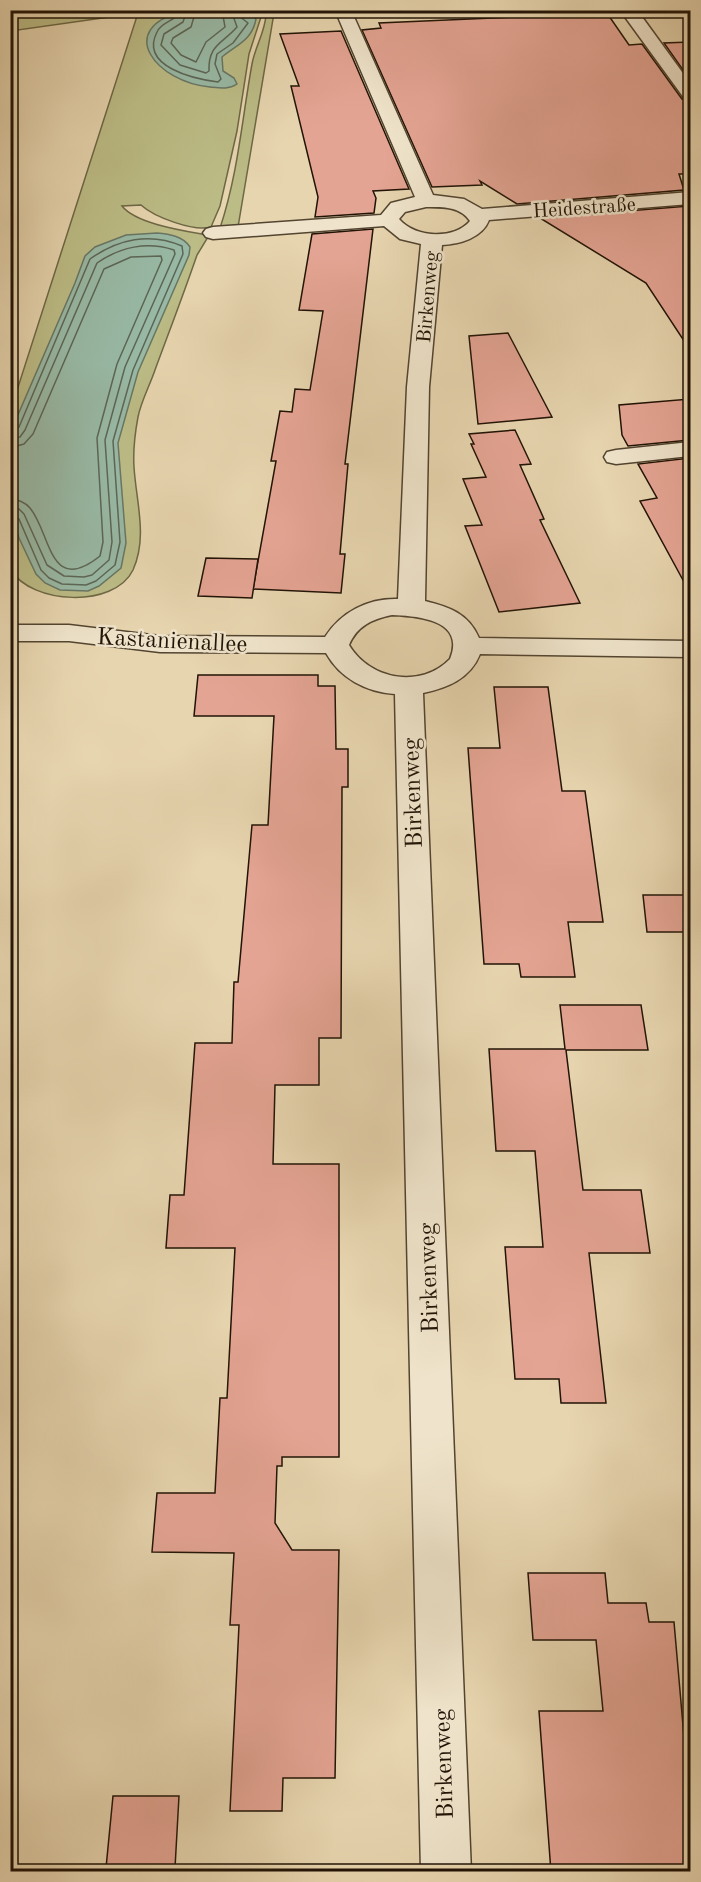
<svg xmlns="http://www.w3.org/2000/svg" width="701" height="1882" font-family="'Old Standard TT',serif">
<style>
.green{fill:#bcbc86;stroke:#6e6846;stroke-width:1.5}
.water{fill:#98b9a5;stroke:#687765;stroke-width:1.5}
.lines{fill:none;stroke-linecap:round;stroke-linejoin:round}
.shore{stroke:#5c6656;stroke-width:1.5}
.building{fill:#e4a493;stroke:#211306;stroke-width:1.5}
.street-casing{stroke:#524430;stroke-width:3}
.street{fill:#efe4cb;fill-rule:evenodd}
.labels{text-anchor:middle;stroke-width:5;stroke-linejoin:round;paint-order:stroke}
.far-street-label{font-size:20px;fill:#211306;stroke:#efe4cb}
.street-label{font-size:24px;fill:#211306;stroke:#efe4cb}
</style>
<rect width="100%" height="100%" fill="#e7d5af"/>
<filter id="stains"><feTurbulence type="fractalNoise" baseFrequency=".00333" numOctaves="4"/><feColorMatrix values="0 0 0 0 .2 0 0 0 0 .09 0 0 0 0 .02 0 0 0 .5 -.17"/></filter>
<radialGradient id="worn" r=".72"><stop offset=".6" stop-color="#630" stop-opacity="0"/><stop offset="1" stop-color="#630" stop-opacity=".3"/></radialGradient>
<g class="green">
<path d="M 242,10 L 261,17 L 249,54 L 237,131 L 220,206 L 211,227 C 194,232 154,217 141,205 L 122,206 C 136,224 185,231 207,235 L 208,237 L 197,255 C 184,293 169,332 155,370 C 150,385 141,401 138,417 C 135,433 133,451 134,467 C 136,501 148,537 133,570 C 114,609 31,604 11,570 L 11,409 L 138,13 L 11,31 L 10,11 Z"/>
<path d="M 270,13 L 274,13 L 238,227 L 220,228 C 238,174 242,119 252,64 C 255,47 265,32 266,15 Z"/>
</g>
<g class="water">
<path d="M 184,11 C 205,10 240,4 256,19 C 252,41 236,45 222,57 L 223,71 L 234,78 L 237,84 C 228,90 219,88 210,87 C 158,83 112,29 184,11 Z"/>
<path d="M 157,233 C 169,234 183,236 190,247 L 189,255 L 138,372 L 118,443 L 126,543 L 121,568 L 99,586 L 88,591 L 60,590 L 45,583 L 36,574 L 19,538 L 10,509 L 11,431 L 75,283 L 85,256 L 95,247 L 126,235 Z"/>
</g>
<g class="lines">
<g class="shore">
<path d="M 180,10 C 176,22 162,21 157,32 C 139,67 195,79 218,82 L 221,79 L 215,64 L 217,54 L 233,43 L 248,23 L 239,16 L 238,10"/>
<path d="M 187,10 L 183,22 L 164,34 L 161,45 L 180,65 L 206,73 L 209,71 C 208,45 222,44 237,27 L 231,10"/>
<path d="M 196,10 L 191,27 L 173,38 L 171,43 L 181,55 L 196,62 L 206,42 L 225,27 L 222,10"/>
<path d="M 10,431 L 19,427 L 90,259 C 118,239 150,232 182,246 L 183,254 L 133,370 L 113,441 L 120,542 L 115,565 L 96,581 L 86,585 L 62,584 L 49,578 L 41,570 L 19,519 L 10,515"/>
<path d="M 10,438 L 20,437 L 25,430 L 97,263 C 120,247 147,241 174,250 L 175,254 L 125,367 L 105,440 L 112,542 L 109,560 L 92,575 L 84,577 L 64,576 L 47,565 L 24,514 L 19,509 L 10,507"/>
<path d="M 10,448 L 24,444 L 33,434 L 104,269 L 131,257 L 161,256 L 162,260 L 117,364 L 97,438 L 103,542 L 100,556 C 49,597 51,533 30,508 C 25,502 18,500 10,498"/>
</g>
</g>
<g class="building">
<path d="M 535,10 L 576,10 L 581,17 L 609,16 L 629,45 L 642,44 L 682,99 L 690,101 L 690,174 L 679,174 L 684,190 L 517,204 L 480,181 L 482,185 L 432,187 L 362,30 L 381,28 L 379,23 L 538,16 Z"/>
<path d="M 341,31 L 409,189 L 373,191 L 376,198 L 374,213 L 315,217 L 318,197 L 291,86 L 299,86 L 280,34 Z"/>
<path d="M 690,42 L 690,80 L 664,43 Z"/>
<path d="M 689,206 L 690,350 L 646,283 L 540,218 Z"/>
<path d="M 373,229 L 345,464 L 348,464 L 340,554 L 345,554 L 341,593 L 253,589 L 276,461 L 271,461 L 280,411 L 292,412 L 295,389 L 310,390 L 323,311 L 299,310 L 312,234 Z"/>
<path d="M 508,333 L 552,417 L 478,424 L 469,336 Z"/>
<path d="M 690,399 L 690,440 L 628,446 L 622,435 L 619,405 Z"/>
<path d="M 515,430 L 531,464 L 520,465 L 544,519 L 540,520 L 580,603 L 499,612 L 465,526 L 482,525 L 463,479 L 486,477 L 471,444 L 474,444 L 469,434 Z"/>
<path d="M 690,458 L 690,593 L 640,501 L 657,498 L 638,464 Z"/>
<path d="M 206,558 L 258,559 L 252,598 L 198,596 Z"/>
<path d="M 198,675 L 318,675 L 318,686 L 335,686 L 336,749 L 348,749 L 348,787 L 342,787 L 341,1038 L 319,1038 L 319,1085 L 275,1085 L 273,1164 L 339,1164 L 339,1457 L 282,1457 L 282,1466 L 277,1466 L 275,1523 L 292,1550 L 339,1550 L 335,1778 L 283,1778 L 282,1811 L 230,1811 L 239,1625 L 230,1625 L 234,1553 L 152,1552 L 157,1493 L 215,1493 L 220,1398 L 227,1398 L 235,1248 L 166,1248 L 170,1195 L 184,1195 L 195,1043 L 232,1043 L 234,982 L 238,982 L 252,825 L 268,825 L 274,716 L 194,716 Z"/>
<path d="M 494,687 L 548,687 L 562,791 L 585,791 L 603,922 L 568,922 L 575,977 L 521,977 L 519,964 L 484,964 L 468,748 L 500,748 Z"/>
<path d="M 643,895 L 690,895 L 690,932 L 647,932 Z"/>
<path d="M 560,1005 L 641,1005 L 648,1050 L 566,1050 L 583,1190 L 641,1190 L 650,1253 L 589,1253 L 606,1403 L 561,1403 L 559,1379 L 515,1379 L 505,1247 L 543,1247 L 535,1151 L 496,1151 L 489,1049 L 565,1049 Z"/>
<path d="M 528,1573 L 605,1573 L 608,1603 L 646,1603 L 649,1622 L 674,1622 L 690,1806 L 690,1868 L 608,1868 L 608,1872 L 551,1872 L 539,1711 L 603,1711 L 596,1640 L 533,1640 Z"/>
<path d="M 113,1796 L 179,1796 L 175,1868 L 106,1868 Z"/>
</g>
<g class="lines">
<g class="street-casing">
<g id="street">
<path d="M 335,10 L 351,10 L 433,195 L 464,199 L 482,209 L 690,192 L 690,204 L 489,220 C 482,238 460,244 442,245 L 429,387 L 425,601 C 449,607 468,613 479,638 L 690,641 L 690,657 L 480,654 C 470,679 447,688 423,693 L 471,1872 L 421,1872 L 395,694 C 366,692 340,678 326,653 L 160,652 L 69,641 L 10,641 L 10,625 L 69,625 L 160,636 L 325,637 C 341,612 368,598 398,599 L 407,387 L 421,244 L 400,239 L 384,226 L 213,239 L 206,237 L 203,233 L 206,229 L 213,227 L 381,215 L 391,203 L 415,197 ZM 426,207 C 442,207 460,206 470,221 C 454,240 415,238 399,219 L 405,212 ZM 392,615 C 418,616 466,620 450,659 C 421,689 370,680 349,645 C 357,626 372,619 392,615 Z"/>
<path d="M 620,10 L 637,10 L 690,83 L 690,99 L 684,98 Z"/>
<path d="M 690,442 L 690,456 L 616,464 L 607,462 L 604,457 L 607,452 L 616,450 Z"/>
</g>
</g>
<use href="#street" class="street"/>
</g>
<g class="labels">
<g class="far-street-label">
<text transform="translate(584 207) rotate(-4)" y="7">Heidestraße</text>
<text transform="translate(427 297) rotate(-85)" y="7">Birkenweg</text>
</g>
<g class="street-label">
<text transform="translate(172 640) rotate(3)" y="8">Kastanienallee</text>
<text transform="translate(412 793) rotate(-92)" y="8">Birkenweg</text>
<text transform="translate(428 1278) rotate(-92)" y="8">Birkenweg</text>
<text transform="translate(443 1764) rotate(-92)" y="8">Birkenweg</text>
</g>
</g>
<rect width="701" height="1882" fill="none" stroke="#e7d5af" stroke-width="36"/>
<rect x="12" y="12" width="677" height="1858" fill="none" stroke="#211306" stroke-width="3"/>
<rect x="18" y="18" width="665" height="1846" fill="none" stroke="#211306" stroke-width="1.5"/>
<rect width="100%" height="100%" filter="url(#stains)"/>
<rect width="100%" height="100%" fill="url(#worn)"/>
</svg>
